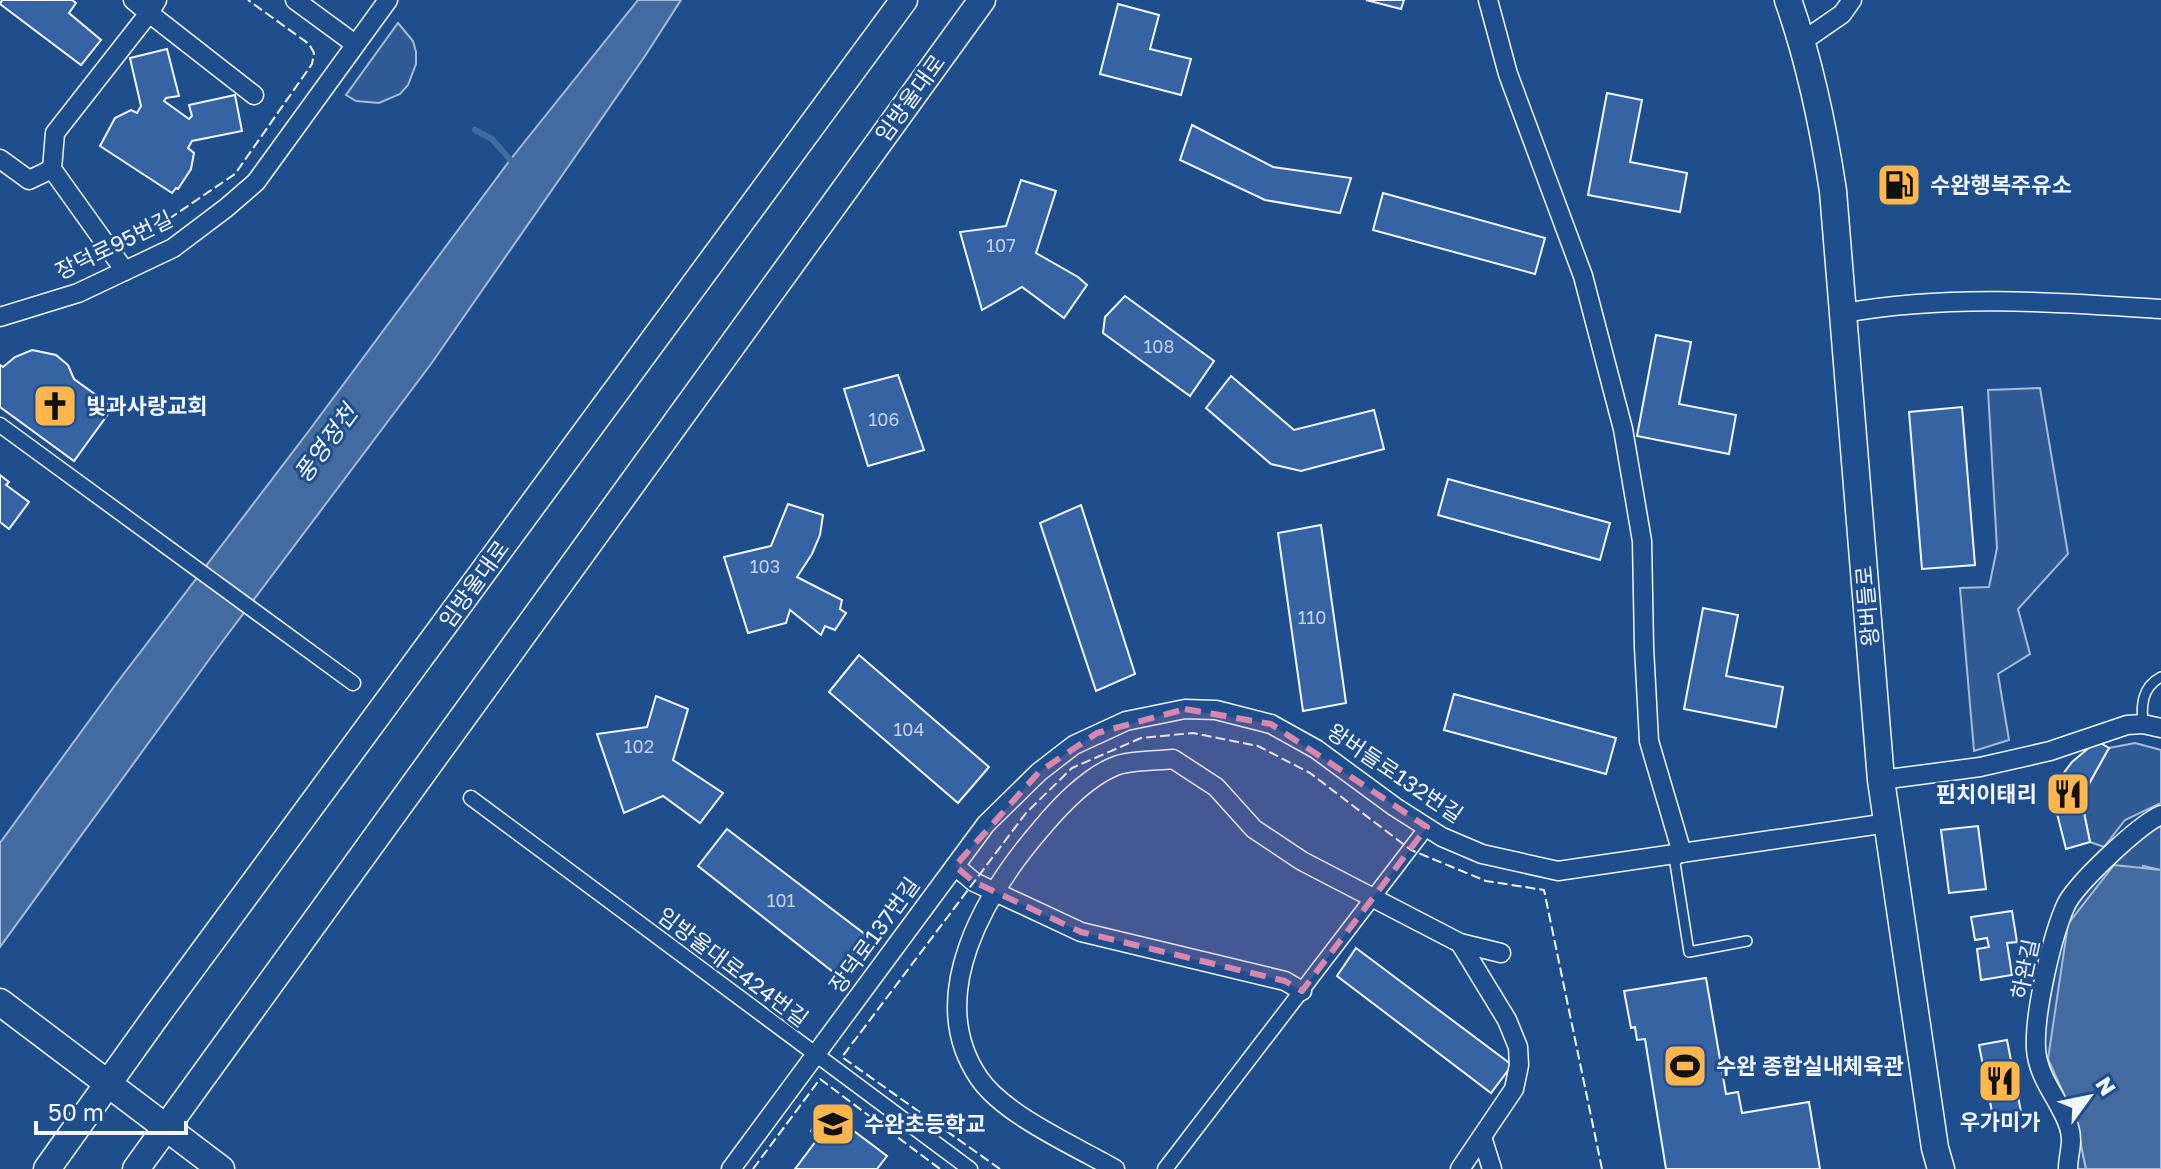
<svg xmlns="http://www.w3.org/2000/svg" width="2161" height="1169" font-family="'Golos Text','Noto Sans KR',sans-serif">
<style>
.built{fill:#305b95;stroke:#a8bbd7;stroke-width:2}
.water{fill:#446ba0;stroke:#a8bbd7;stroke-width:2}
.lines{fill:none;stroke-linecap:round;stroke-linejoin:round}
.stream{stroke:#446ba0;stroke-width:6}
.building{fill:#3563a3;stroke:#f2f6ff;stroke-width:2}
.service-casing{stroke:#f2f6ff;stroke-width:12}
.pedestrian-casing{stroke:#f2f6ff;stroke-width:17}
.minor-casing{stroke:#f2f6ff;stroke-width:21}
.secondary-casing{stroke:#f2f6ff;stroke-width:29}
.service{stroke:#1f4e8c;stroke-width:9}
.pedestrian{stroke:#1f4e8c;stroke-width:14}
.minor{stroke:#1f4e8c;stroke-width:18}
.secondary{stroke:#1f4e8c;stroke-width:26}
.fence{stroke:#f2f6ff;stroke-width:2;stroke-dasharray:10 4;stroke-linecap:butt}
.marked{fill:#da87ad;fill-opacity:0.2;stroke:#da87ad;stroke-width:6;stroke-dasharray:16 10;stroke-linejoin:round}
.labels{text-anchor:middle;stroke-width:6;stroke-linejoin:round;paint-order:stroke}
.number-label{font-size:18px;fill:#c3d1e8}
.street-label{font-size:22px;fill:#f2f6ff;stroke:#1f4e8c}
.poi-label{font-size:22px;font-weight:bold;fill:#f2f6ff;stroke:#1f4e8c;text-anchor:start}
.water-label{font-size:24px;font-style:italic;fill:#f2f6ff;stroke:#1f4e8c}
</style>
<rect width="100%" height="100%" fill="#1f4e8c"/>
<g class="built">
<path d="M 398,23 L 413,41 L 416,52 L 416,64 L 408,85 L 400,94 L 379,103 L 356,101 L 346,95 Z"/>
<path d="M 2040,388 L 2068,554 L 2018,609 L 2030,654 L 1998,674 L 2009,740 L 1974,751 L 1960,588 L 1989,587 L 1997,548 L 1988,390 Z"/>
<path d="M 2135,743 L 2161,750 L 2161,803 L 2125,820 L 2104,847 L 2090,842 L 2081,798 L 2109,748 Z"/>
<path d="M 2161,822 L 2161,870 L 2143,866 L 2076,1121 L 2086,1169 L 2076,1169 L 2041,1053 L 2049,991 L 2068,906 L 2111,857 Z"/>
</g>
<g class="water">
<path d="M 638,0 L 681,0 L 645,56 L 431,364 L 219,646 L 0,947 L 0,843 L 116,684 L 308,432 L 510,160 Z"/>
<path d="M 2114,865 L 2161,870 L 2161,1169 L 2086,1169 L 2076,1121 L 2048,1059 L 2068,924 Z"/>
</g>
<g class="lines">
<path class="stream" d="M 475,130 L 492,139 L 514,164"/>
</g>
<g class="building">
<path d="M 2,0 L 72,0 L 76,3 L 69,13 L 101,40 L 81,65 L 0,4 Z"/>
<path d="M 1366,0 L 1404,0 L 1401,9 Z"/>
<path d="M 1118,4 L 1159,15 L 1150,49 L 1191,59 L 1181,95 L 1100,74 Z"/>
<path d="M 167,49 L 179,96 L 166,98 L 164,101 L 189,119 L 192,116 L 189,105 L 235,95 L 242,131 L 192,141 L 188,148 L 194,153 L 191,169 L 178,189 L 176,188 L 172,193 L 100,146 L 115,118 L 131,110 L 137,113 L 141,106 L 130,58 Z"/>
<path d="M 1607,93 L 1642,100 L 1630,162 L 1687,173 L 1680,212 L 1588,195 Z"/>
<path d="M 1192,125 L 1273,167 L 1351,178 L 1340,213 L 1265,200 L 1180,160 Z"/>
<path d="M 1021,180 L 1056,191 L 1036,253 L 1078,277 L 1087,285 L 1064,318 L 1022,287 L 982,310 L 960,232 L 1006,226 Z"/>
<path d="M 1383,193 L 1545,238 L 1535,274 L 1373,230 Z"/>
<path d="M 1125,296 L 1214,361 L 1190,396 L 1103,333 L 1105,317 Z"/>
<path d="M 1656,335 L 1691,342 L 1679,404 L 1736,415 L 1729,454 L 1637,436 Z"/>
<path d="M 32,350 L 56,355 L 68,365 L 74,379 L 110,405 L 111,410 L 74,461 L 0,407 L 0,365 L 3,367 L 15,357 Z"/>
<path d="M 898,375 L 924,450 L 868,466 L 844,389 Z"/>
<path d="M 1231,376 L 1294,430 L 1374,410 L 1384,449 L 1301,471 L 1271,464 L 1206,408 Z"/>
<path d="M 1962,407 L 1975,565 L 1922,569 L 1909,412 Z"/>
<path d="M 0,475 L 9,482 L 6,485 L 29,502 L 9,529 L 0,522 Z"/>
<path d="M 1448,479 L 1610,523 L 1600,560 L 1438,515 Z"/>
<path d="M 788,504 L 823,515 L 820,535 L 812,554 L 797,577 L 842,600 L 840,609 L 846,613 L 835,630 L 825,626 L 821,635 L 790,610 L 786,623 L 748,633 L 724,557 L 771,546 Z"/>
<path d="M 1081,505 L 1135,674 L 1096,691 L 1040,523 Z"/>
<path d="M 1321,525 L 1346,703 L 1303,711 L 1278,533 Z"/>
<path d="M 1703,608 L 1738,615 L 1726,676 L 1783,687 L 1776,727 L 1684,709 Z"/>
<path d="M 859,655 L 989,767 L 958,803 L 829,692 Z"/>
<path d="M 1454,694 L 1616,738 L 1606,774 L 1444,730 Z"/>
<path d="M 656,696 L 688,709 L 673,760 L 723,793 L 700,823 L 663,796 L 624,813 L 597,734 L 647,727 Z"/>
<path d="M 2097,741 L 2109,748 L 2081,798 L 2090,842 L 2066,849 L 2051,790 L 2072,762 Z"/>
<path d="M 1978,826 L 1986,889 L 1949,893 L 1941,830 Z"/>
<path d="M 727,829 L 866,935 L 837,975 L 698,866 Z"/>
<path d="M 2012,911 L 2017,942 L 2007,943 L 2012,975 L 1981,980 L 1977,949 L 1989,947 L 1987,938 L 1975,940 L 1971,917 Z"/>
<path d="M 1356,948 L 1512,1065 L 1491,1093 L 1337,976 Z"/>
<path d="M 1706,978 L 1726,1094 L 1738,1092 L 1742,1113 L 1809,1102 L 1820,1169 L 1666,1169 L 1645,1039 L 1637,1040 L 1635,1027 L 1631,1028 L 1624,991 Z"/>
<path d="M 2007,1040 L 2022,1117 L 1994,1122 L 1979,1045 Z"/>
<path d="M 826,1110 L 887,1156 L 877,1169 L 795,1169 L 819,1137 L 811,1131 Z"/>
</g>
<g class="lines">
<g class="service-casing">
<g id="service">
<path d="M 2143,724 C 2141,705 2142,687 2161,677"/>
<path d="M 1682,853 L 1675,863 L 1689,952 L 1747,941"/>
</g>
</g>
<g class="pedestrian-casing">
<g id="pedestrian">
<path d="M 0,425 L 353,683"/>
<path d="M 471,798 L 970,1169"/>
<path d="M 1165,1169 L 1427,827"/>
</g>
</g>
<g class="minor-casing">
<g id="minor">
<path d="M 133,0 L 149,13 L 157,0"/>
<path d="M 295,0 L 355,44"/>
<path d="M 1488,0 L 1508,74 L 1583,276 L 1623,429 L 1642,541 L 1644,647 L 1649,741 L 1682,853"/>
<path d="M 1803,41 L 1842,14 L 1852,0"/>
<path d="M 0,159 L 29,180 L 52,169"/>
<path d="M 125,271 L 52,169 L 55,133 L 149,13 L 254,95"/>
<path d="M 1844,313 C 1949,294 2055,302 2161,309"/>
<path d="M 0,317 L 78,293 L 173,248 L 226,208 L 256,182 L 388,0"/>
<path d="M 1881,780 L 1980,767 L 2050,751 L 2127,725 L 2143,724 L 2161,728"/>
<path d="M 955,866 L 974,882 L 1081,932 L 1285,981 L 1302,991"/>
<path d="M 1482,1137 L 1492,1169"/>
<path d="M 731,1169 L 986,824 L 1039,772 L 1074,745 L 1126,721 L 1185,709 L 1216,710 L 1271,724 L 1316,749 L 1395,807 L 1442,837 L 1482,854 L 1558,871 L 1888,823"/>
<path d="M 1115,1169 C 1075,1146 1004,1115 979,1078 C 923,996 986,893 1040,830 C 1059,807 1085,779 1113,767 C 1127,760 1157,761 1173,759 L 1216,787 L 1254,829 L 1302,861 L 1460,943 L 1501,953"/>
<path d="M 1460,1169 L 1514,1089 L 1519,1065 L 1518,1047 L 1507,1020 L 1460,943"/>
<path d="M 2068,1169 C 2068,1154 2074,1143 2069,1127 C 2060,1100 2038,1079 2036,1049 C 2034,1014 2051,940 2065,907 C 2074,885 2139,825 2161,815"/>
</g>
</g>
<g class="secondary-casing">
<g id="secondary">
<path d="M 1788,0 C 1810,62 1823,125 1833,191 L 1881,780 L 1935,1148 L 1941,1169"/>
<path d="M 0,1002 L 221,1169"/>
<path d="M 47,1169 L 157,1015 L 904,0"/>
<path d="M 136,1169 L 982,0"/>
</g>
</g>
<use href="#service" class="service"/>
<use href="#pedestrian" class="pedestrian"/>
<use href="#minor" class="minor"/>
<use href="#secondary" class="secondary"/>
<g class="fence">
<path d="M 157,227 L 235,174 L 312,64 L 314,53 L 309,44 L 248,0"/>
<path d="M 753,1169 L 820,1079 L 940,1169"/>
<path d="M 1000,1169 L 842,1057 L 1026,813 L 1072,768 L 1141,738 L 1193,733 L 1258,746 L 1310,773 L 1411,850 L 1486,881 L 1544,890 L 1602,1169"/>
</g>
</g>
<path class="marked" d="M 1185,709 L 1271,724 L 1427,827 L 1302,991 L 1285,981 L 1081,932 L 974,882 L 955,866 L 1039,772 L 1097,733 Z"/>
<defs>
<g id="fuel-square" transform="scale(2.3)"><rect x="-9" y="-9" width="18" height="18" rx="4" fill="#ffb74d" stroke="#1f4e8c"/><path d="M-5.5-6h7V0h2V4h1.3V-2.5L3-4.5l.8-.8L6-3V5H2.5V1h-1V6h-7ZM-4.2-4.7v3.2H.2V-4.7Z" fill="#111"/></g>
<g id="church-square" transform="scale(2.3)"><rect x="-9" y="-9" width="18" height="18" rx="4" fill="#ffb74d" stroke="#1f4e8c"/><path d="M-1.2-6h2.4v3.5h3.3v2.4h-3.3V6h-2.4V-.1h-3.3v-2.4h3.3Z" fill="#111"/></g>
<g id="restaurant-square" transform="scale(2.3)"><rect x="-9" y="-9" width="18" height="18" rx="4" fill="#ffb74d" stroke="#1f4e8c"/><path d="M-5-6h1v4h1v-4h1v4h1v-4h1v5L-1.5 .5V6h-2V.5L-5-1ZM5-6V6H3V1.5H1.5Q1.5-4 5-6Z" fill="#111"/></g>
<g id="stadium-square" transform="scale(2.3)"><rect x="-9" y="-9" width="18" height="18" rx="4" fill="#ffb74d" stroke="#1f4e8c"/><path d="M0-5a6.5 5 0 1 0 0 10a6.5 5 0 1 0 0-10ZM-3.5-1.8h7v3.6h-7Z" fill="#111"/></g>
<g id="school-square" transform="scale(2.3)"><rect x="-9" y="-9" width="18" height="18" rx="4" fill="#ffb74d" stroke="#1f4e8c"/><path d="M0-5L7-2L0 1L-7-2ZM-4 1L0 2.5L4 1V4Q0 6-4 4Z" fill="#111"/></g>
</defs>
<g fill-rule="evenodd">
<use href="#fuel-square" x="1899" y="185"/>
<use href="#church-square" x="55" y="406"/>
<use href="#restaurant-square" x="2068" y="794"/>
<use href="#stadium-square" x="1685" y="1066"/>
<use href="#restaurant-square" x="2000" y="1081"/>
<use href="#school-square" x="833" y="1124"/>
</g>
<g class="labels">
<g class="number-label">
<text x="1001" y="252">107</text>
<text x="1159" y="353">108</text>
<text x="884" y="426">106</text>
<text x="765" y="573">103</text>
<text x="1312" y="624">110</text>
<text x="909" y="736">104</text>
<text x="639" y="753">102</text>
<text x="781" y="907">101</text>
</g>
<g class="street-label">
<text transform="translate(910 98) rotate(-54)" y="8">임방울대로</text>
<text transform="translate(114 245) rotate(-26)" y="8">장덕로95번길</text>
<text transform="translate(474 584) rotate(-54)" y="8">임방울대로</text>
<text transform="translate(1867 606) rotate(-95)" y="8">왕버들로</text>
<text transform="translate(1395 773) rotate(34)" y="8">왕버들로132번길</text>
<text transform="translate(874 935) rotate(-54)" y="8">장덕로137번길</text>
<text transform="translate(733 967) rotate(37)" y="8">임방울대로424번길</text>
<text transform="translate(2025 969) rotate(-78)" y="8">하완길</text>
</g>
<g class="poi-label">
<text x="1930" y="193">수완행복주유소</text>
<text x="86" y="414">빛과사랑교회</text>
<text x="2037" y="802" text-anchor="end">핀치이태리</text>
<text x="1716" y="1074">수완 종합실내체육관</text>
<text x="2000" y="1130" text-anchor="middle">우가미가</text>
<text x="864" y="1132">수완초등학교</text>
</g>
<g class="water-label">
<text transform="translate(326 444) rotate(-54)" y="8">풍영정천</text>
</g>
</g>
<g transform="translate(2089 1097) rotate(57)" stroke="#1f4e8c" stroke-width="6" paint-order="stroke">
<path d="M0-6L14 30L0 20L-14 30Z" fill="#f2f6ff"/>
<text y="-12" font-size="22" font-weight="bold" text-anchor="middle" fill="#f2f6ff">N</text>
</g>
<path d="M36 1121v12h150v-12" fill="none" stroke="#f2f6ff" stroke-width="4"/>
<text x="48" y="1121" font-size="24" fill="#f2f6ff" stroke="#1f4e8c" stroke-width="6" paint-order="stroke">50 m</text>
</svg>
